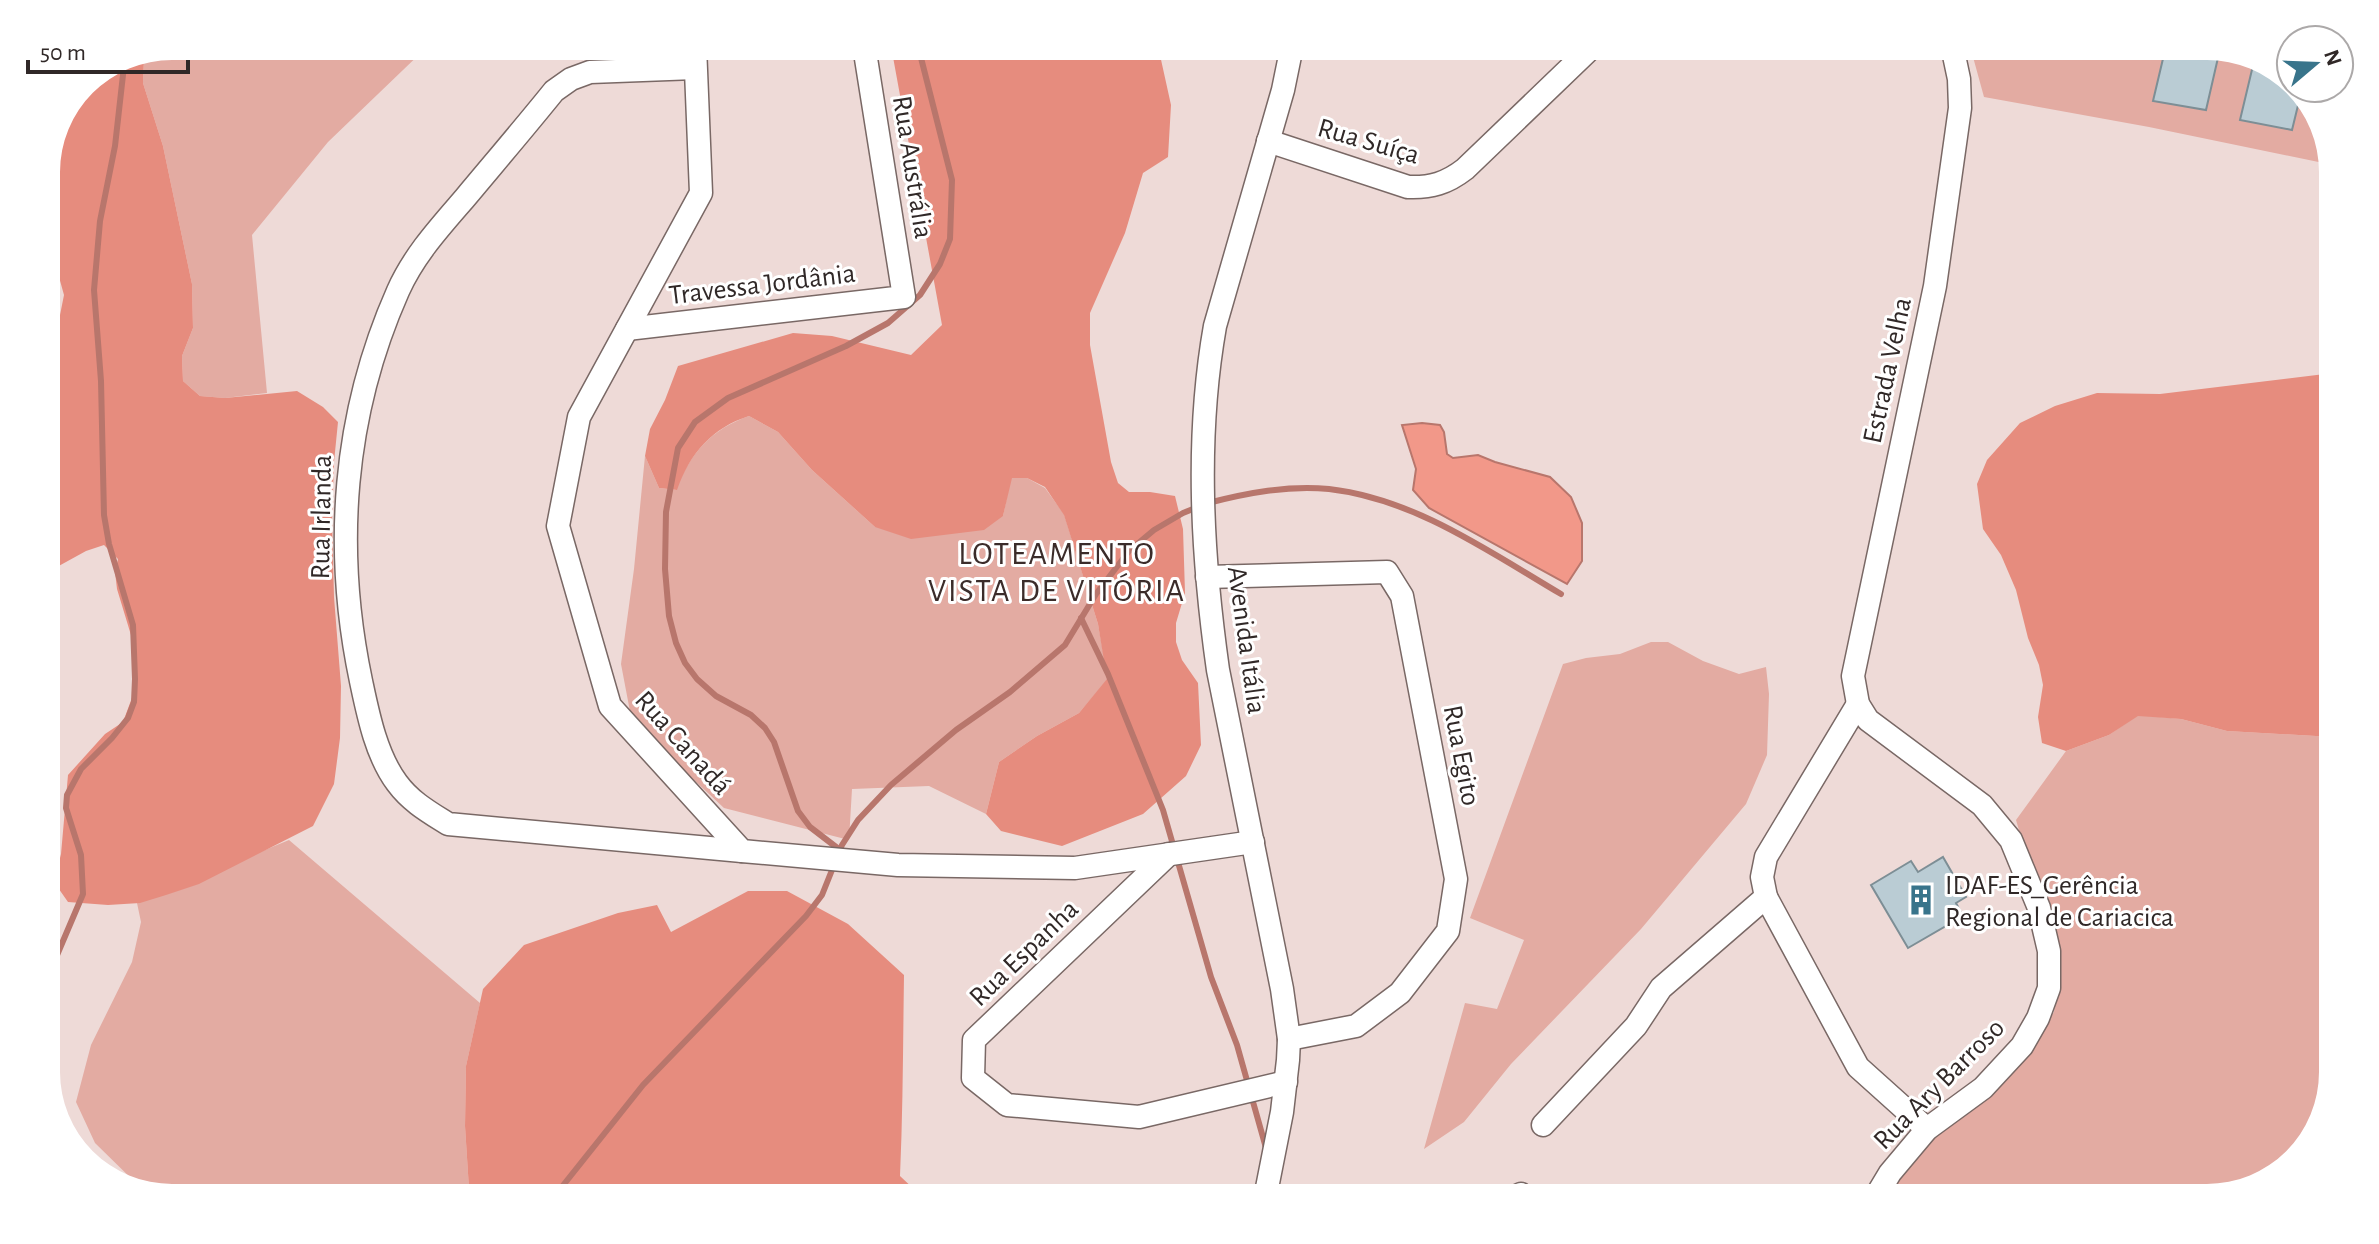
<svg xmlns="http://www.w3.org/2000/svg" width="2379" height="1244" font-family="'Alegreya Sans',sans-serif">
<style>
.green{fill:#e3aba2}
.forest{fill:#e68c7e}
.water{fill:#f29889;stroke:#b8766c;stroke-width:2}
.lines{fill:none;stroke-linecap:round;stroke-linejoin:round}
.stream{stroke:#b8766c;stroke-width:6}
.building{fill:#baccd4;stroke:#7d8e95;stroke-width:2}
.minor-casing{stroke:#796865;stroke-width:25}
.minor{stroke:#fff;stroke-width:22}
.labels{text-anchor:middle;stroke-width:6;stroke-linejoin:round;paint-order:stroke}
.street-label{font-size:28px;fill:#302827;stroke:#fff}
.poi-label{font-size:28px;fill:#302827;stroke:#fff;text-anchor:start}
.quarter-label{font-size:32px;letter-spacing:2px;fill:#3b2c2a;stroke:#fff}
</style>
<rect width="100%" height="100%" fill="#eedad7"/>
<g class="green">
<path d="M 172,46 L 428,46 L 328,142 L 252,235 L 267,393 L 225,398 L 200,396 L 183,381 L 182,356 L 193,328 L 192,284 L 163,146 L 143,83 L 144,58 Z"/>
<path d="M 554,46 L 652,46 L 652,56 Z"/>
<path d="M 1970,46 L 2166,46 L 2220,49 L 2255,57 L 2240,120 L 2292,130 L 2301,93 L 2312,103 L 2333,165 L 2149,127 L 1984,97 Z"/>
<path d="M 749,416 L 778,432 L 812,470 L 875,527 L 1003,516 L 1011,478 L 1027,478 L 1045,488 L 1064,514 L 1098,624 L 1108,679 L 1079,713 L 1037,736 L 999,762 L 986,814 L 929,786 L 852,789 L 849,840 L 724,808 L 632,722 L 621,664 L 634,569 L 645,456 L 659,488 L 676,490 C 690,453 712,429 749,416 Z"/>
<path d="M 1651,642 L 1668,642 L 1703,661 L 1739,674 L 1766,667 L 1769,694 L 1767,755 L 1746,804 L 1641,929 L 1511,1064 L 1464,1122 L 1424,1149 L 1465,1003 L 1497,1009 L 1524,940 L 1470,918 L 1563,664 L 1586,658 L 1620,654 Z"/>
<path d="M 2138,715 L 2181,719 L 2227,731 L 2333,737 L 2333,1072 L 2320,1128 L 2276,1177 L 2207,1198 L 1881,1198 L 1898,1171 L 2035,1041 L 2054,1012 L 2059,966 L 2016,820 L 2066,751 L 2109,735 Z"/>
<path d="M 289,840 L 480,1003 L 466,1066 L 465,1126 L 469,1189 L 465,1198 L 172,1198 L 144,1191 L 95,1143 L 76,1102 L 91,1045 L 132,962 L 141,922 L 137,903 Z"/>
</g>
<g class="forest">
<path d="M 891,46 L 1158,46 L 1171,105 L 1168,157 L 1143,173 L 1125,233 L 1090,313 L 1090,345 L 1111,462 L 1118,483 L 1129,492 L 1150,492 L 1175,496 L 1183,529 L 1185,593 L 1176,623 L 1176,642 L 1182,660 L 1198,683 L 1201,745 L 1186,776 L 1143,814 L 1062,846 L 1001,831 L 986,814 L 999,762 L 1037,736 L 1079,713 L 1107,679 L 1098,624 L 1064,515 L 1045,487 L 1027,478 L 1012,478 L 1003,516 L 984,530 L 911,539 L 875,527 L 812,470 L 778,432 L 749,416 C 712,428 690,453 677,490 L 659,488 L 645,456 L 650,429 L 665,400 L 678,366 L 793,333 L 832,336 L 911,355 L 942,325 Z"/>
<path d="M 144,58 L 143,83 L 163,146 L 192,284 L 193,328 L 182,356 L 183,381 L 200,396 L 225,398 L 297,391 L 323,407 L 338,422 L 334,462 L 332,520 L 334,597 L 341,686 L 340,738 L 334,784 L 313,826 L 199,884 L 166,895 L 140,903 L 108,905 L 68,902 L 54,882 L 61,854 L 68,775 L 105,734 L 123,722 L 136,687 L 134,645 L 117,589 L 115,572 L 118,559 L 104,545 L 86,551 L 46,573 L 46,334 L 60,315 L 64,295 L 59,277 L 46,261 L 46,165 L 83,83 Z"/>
<path d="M 2333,373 L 2333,737 L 2227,731 L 2181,719 L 2138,716 L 2109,735 L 2066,751 L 2042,743 L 2038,717 L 2043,685 L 2039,665 L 2028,638 L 2016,590 L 2001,555 L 1983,529 L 1977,484 L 1987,460 L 2020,423 L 2055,406 L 2097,393 L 2160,394 Z"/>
<path d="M 748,891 L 787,891 L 848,924 L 904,975 C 903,1042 903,1109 900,1176 L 917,1192 L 932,1192 L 956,1187 L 975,1195 L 975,1198 L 465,1198 L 469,1189 L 465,1126 L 466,1066 L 483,989 L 524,945 L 618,913 L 657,905 L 671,932 Z"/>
</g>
<path class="water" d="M 1422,423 L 1440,425 L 1444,432 L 1447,454 L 1453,458 L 1478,455 L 1495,462 L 1550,477 L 1571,497 L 1582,523 L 1582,561 L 1567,584 L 1429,508 L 1413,490 L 1416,469 L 1402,425 Z"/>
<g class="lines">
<g class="stream">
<path d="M 1208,503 C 1247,493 1288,485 1329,489 C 1415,499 1488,551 1561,594"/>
<path d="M 1081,618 L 1108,674 L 1163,810 L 1211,977 L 1237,1045 L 1266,1148"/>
<path d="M 840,850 L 810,827 L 798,811 L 774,742 L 765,728 L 751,715 L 716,696 L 697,679 L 685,663 L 676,643 L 669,616 L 665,569 L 666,512 L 678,448 L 695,422 L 728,398 L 846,346 L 888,323 L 920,295 L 940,264 L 950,239 L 952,180 L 918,46"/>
<path d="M 46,981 L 83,894 L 81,855 L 66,808 L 67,795 L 81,769 L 112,738 L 128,718 L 134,702 L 135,679 L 133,625 L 109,544 L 104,515 L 101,381 L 94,290 L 100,221 L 115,146 L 124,66"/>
<path d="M 553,1198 L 643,1085 L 806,916 L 822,895 L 842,845 L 858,820 L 891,785 L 956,730 L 1010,692 L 1065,645 L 1096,594 L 1129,551 L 1154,530 L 1183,513 L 1198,507"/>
</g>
</g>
<g class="building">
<path d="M 2166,46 L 2207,46 L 2220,49 L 2206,110 L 2153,101 Z"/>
<path d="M 2255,57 L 2263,59 L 2291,84 L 2291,88 L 2295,88 L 2301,93 L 2292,130 L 2240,120 Z"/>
<path d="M 1943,857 L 1966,897 L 1956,903 L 1963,916 L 1908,948 L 1871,885 L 1911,861 L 1918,872 Z"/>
</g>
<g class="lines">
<g class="minor-casing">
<g id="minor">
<path d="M 695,46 L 701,193 L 579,417 L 558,526 L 610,706 L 742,851 L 898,865 L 1075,868 L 1253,842"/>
<path d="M 695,68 L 590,72 L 571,79 L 554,91 C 525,127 495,162 465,198 C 440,227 414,255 398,291 C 343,415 333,548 361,681 C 368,714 376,755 397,783 C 411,802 429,812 448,824 L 742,851"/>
<path d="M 1268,141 L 1408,187 C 1431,188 1447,183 1465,169 L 1593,46"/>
<path d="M 627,329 L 904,297 L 864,46"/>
<path d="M 1207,577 L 1387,572 L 1402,596 L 1456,879 L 1448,931 L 1400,993 L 1356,1026 L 1289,1039"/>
<path d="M 1169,854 L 974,1040 L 973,1078 L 1007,1105 L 1139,1117 L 1286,1082"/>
<path d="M 1766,897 L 1858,1067 L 1927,1129"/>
<path d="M 1543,1125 L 1636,1026 L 1661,988 L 1766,897 L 1762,877 L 1766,857 L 1858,704"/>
<path d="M 1521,1194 L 1525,1198"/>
<path d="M 1265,1198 L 1282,1112 L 1288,1060 L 1289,1039 L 1282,989 L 1218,670 C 1202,557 1195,439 1215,326 L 1283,90 L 1292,46"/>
<path d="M 1875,1198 L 1890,1173 L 1927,1129 L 1983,1088 L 2022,1046 L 2038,1018 L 2049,988 L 2049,951 L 2039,908 L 2011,840 L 1982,805 L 1868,720 L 1858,704 L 1853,676 L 1935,286 L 1960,108 L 1959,79 L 1952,46"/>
</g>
</g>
<use href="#minor" class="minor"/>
</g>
<defs>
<g id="building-bare" transform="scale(2.4)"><path d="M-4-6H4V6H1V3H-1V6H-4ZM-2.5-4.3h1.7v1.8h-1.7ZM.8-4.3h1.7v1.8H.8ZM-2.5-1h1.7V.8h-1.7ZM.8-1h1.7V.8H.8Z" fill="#38748b" stroke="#fff" stroke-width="2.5" paint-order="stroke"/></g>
</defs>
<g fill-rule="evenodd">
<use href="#building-bare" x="1921" y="900"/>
</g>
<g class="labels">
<g class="street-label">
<text transform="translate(1369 140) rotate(16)" y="10">Rua Suíça</text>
<text transform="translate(914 167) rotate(81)" y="10">Rua Austrália</text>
<text transform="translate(762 283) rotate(-7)" y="10">Travessa Jordânia</text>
<text transform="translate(1886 370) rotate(-78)" y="10">Estrada Velha</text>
<text transform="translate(320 517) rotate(-89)" y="10">Rua Irlanda</text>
<text transform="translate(1248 640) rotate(82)" y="10">Avenida Itália</text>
<text transform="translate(684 742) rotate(48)" y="10">Rua Canadá</text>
<text transform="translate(1463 755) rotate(79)" y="10">Rua Egito</text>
<text transform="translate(1023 952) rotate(-44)" y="10">Rua Espanha</text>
<text transform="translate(1938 1083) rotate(-45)" y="10">Rua Ary Barroso</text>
</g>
<g class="poi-label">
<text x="1945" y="894">IDAF-ES_Gerência<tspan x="1945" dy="32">Regional de Cariacica</tspan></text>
</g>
<g class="quarter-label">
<text x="1057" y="564">LOTEAMENTO<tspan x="1057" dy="37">VISTA DE VITÓRIA</tspan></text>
</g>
</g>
<path d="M0 0H2379V1244H0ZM172 60H2207A112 112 0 0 1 2319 172V1072A112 112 0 0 1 2207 1184H172A112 112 0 0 1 60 1072V172A112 112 0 0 1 172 60Z" fill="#fff" fill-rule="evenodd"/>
<g transform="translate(2315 64) rotate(71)"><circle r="38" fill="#ffffff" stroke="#aca9a9" stroke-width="2"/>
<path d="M0-6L14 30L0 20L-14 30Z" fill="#38748b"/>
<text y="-12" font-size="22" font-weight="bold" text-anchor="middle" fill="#302827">N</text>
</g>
<path d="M28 60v12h160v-12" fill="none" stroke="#302827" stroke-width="4"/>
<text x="40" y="60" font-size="24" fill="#302827" stroke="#ffffff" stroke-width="6" paint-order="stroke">50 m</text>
</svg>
